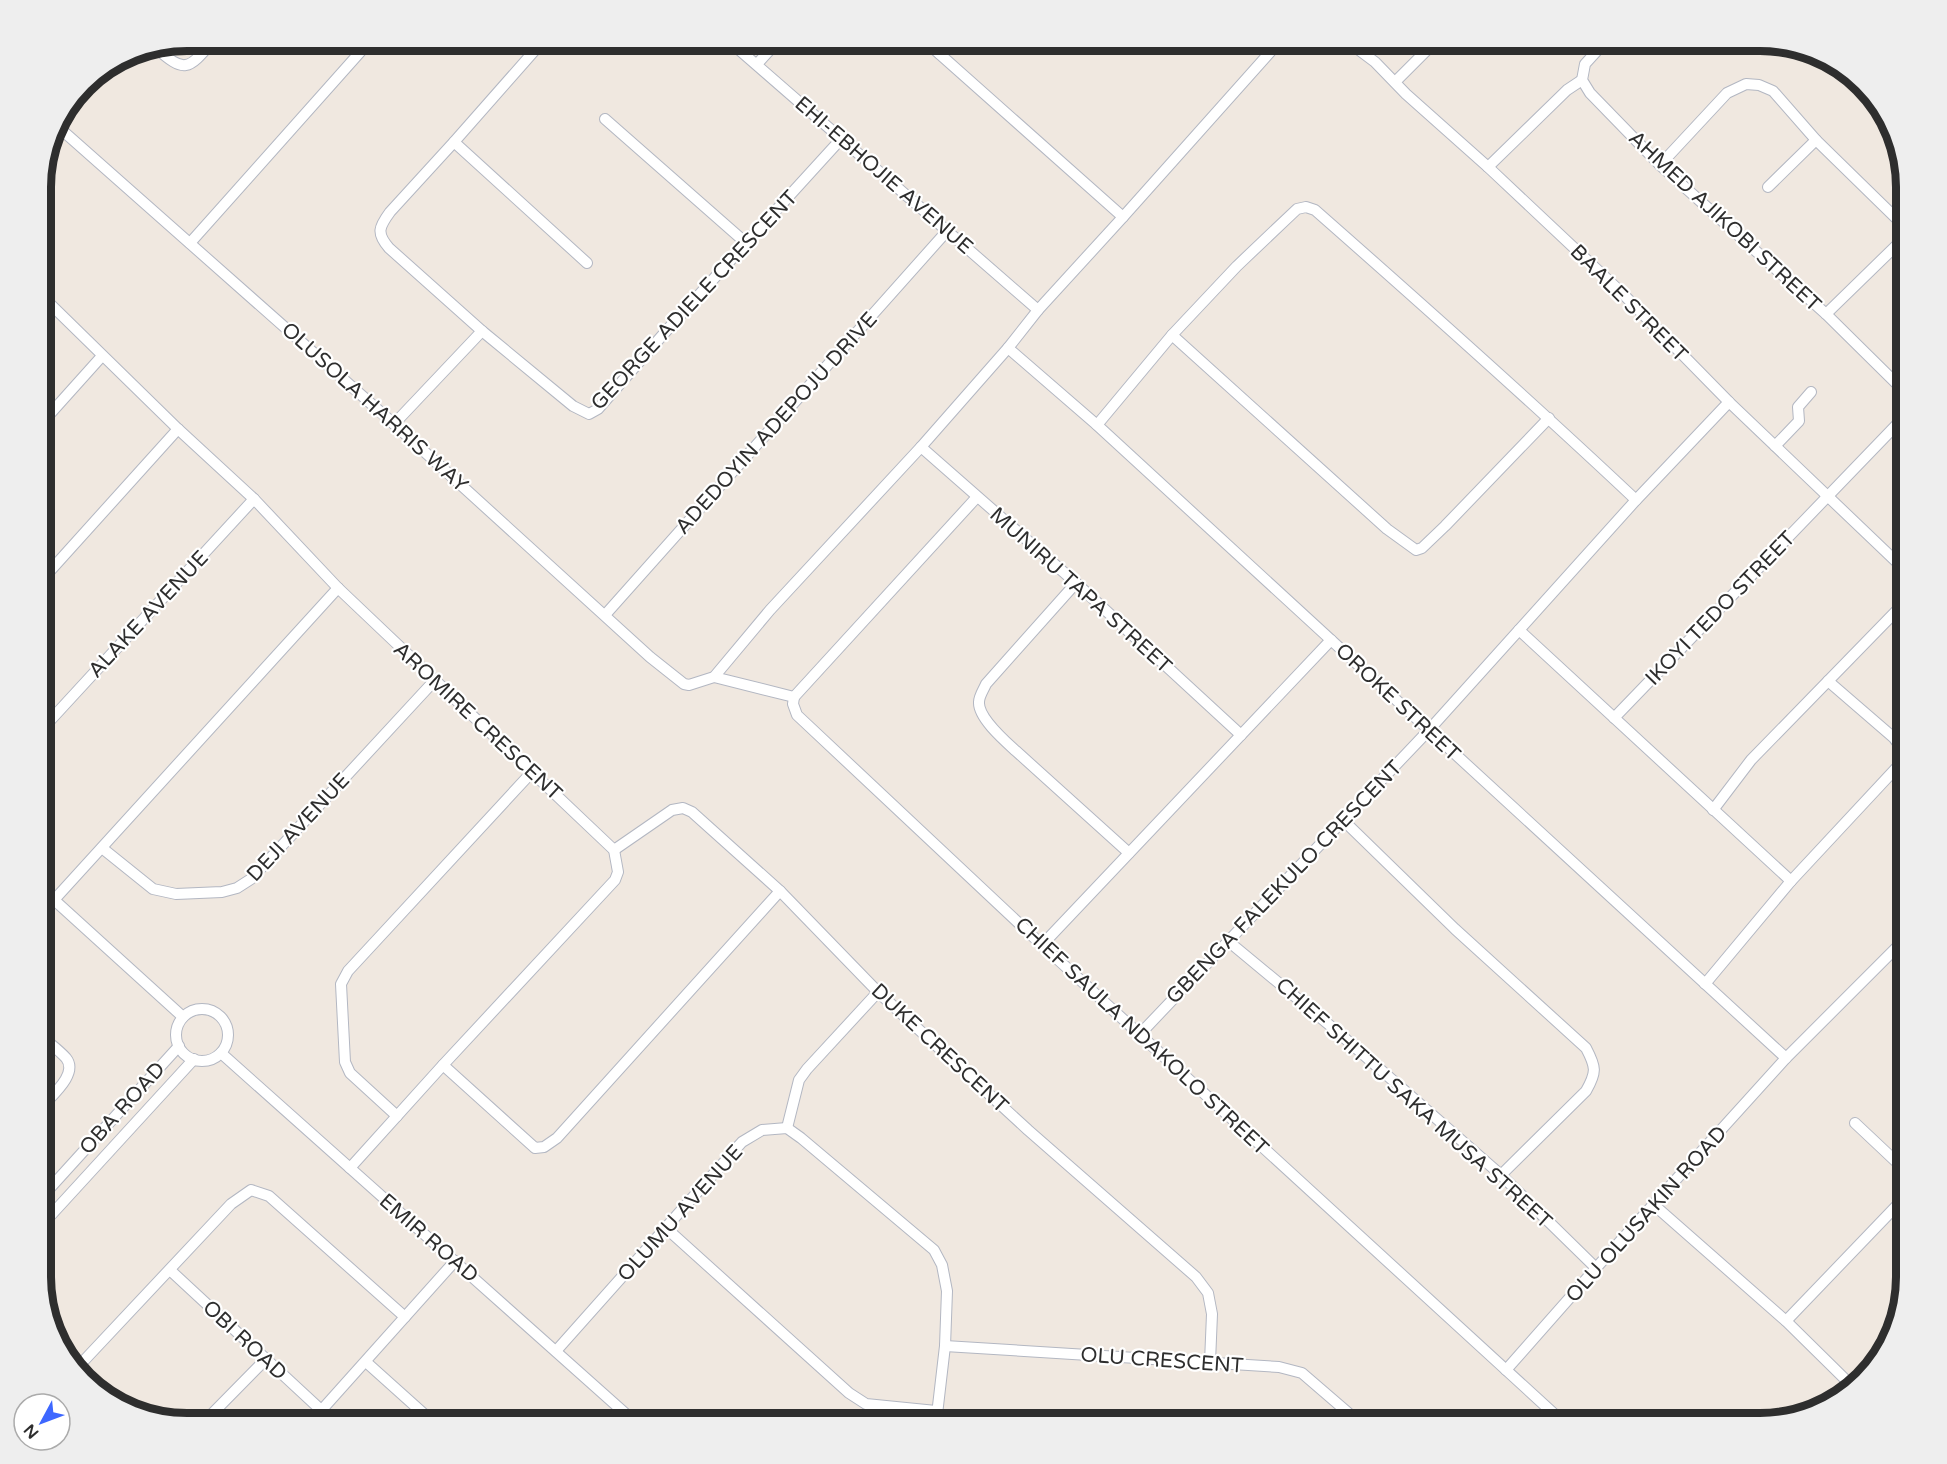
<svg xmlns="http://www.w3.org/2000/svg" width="1947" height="1464" font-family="'Varela Round',sans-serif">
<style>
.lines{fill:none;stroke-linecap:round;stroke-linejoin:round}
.street-casing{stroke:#b3b7c2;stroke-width:12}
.street{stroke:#fff;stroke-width:10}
.labels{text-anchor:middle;stroke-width:4.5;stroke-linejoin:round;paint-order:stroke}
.street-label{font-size:21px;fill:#2e2e2e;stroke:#fff}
.rim{fill:none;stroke:#2e2e2e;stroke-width:8}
</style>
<rect width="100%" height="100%" fill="#f0e8e0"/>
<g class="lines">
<g class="street-casing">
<g id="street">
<path d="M 543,41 L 454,142 L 390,212 C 379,227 376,233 389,248 L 482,331 L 573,406 L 589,414 L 598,409 L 667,330 L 841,139"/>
<path d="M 729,41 L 1038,310"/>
<path d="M 925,41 L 1123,217"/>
<path d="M 1347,41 L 1375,62 L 1406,94 L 1488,167 L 1623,294 L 1729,402 L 1906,571"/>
<path d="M 1606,41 L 1585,64 L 1582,80 L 1590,93 L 1660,165 L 1826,314 L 1906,393"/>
<path d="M 155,47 C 185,74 188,70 213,41"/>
<path d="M 940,54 L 952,41"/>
<path d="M 757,64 L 778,41"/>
<path d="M 1395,82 L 1436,41"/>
<path d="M 605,119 L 746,243"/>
<path d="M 55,124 L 394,424 L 650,657 L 684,684 L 689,685 L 714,677 L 770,610 L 921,447 L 1008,348 L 1038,310 L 1123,217 L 1280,41"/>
<path d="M 454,142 L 587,263"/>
<path d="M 1660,165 L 1727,93 L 1746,84 L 1759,85 L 1773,91 L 1816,140 L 1903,225 L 1906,232 L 1904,238 L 1826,314"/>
<path d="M 1488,167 L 1567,90 L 1582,80"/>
<path d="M 1768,187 L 1816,140"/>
<path d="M 190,243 L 370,41"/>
<path d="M 41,295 L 178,429 L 254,499 L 338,588 L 614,850 L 618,872 L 615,880 L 443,1065 L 350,1168"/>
<path d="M 1172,335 L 1237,266 L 1297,209 L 1306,207 L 1315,210 C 1423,305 1531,401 1636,500"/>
<path d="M 1008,348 L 1097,425 L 1786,1058"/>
<path d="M 41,424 L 102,356"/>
<path d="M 394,424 L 482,331"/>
<path d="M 1097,425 L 1172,335 L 1387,529 L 1416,550 L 1422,548 L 1445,526 L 1549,418"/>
<path d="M 1775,446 L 1799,421 L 1798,407 L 1811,392"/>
<path d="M 921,447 L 1076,583 L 1241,735"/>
<path d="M 41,581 L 178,429"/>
<path d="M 1076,583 L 986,684 C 984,689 979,696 979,702 C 978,718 1005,741 1016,751 L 1129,853"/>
<path d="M 605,615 L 947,231"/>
<path d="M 1519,630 L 1791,881 L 1705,984"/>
<path d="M 714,677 L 794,697 L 793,704 L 797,715 L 1042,945 L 1564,1423"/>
<path d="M 794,697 L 977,497"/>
<path d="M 1614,718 L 1906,415"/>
<path d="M 41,726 L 46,725 L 254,499"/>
<path d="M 1713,810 L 1751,760 L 1906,601"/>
<path d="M 1343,820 L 1455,929 L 1586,1048 C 1596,1067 1597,1072 1586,1091 L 1501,1175"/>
<path d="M 102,848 L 153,889 L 176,894 L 222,892 L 237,888 L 251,879 L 435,680"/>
<path d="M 614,850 L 672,810 L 683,808 L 692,812 L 780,891 L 878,992 L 1028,1130 L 1196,1277 L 1208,1293 L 1212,1314 L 1210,1362"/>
<path d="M 1791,881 L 1900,764 C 1903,753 1901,747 1894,738 L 1828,681"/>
<path d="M 41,888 L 183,1017"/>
<path d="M 54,900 L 338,588"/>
<path d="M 1228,941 L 1333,1028 L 1501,1175 L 1596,1268"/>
<path d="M 1042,945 L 1331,640"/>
<circle cx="202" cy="1035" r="26"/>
<path d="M 1140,1034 L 1429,730 L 1636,500 L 1729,402"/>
<path d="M 221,1053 L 636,1423"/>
<path d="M 443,1065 L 535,1148 L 544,1147 L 557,1138 L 780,891"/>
<path d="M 41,1108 C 51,1096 79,1074 66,1058 C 59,1050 49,1043 41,1036"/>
<path d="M 397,1116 L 350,1073 L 345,1062 L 341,984 L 348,971 L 532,772"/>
<path d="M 1855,1123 L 1906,1171"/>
<path d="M 787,1128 L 799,1080 L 807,1069 L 878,992"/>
<path d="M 41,1198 L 179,1046"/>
<path d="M 1654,1205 L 1786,1321 L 1852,1386"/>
<path d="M 41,1226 L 194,1059"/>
<path d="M 666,1228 L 849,1393 L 866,1404 L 936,1411"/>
<path d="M 170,1270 L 321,1410"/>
<path d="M 1786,1321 L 1906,1196"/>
<path d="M 945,1346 L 1279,1367 L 1302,1373 L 1360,1423"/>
<path d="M 556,1351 L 742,1142 L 762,1130 L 787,1128 L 801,1138 L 934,1250 L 942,1265 L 947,1291 L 945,1346 L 936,1423"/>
<path d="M 366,1362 L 434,1423"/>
<path d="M 77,1368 L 231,1204 L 251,1190 L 269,1196 L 405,1317"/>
<path d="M 1506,1370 L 1596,1268 L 1786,1058 L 1906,938"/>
<path d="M 203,1423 L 266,1359"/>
<path d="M 310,1423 L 455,1261"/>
</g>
</g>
<use href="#street" class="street"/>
</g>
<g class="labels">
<g class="street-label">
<text transform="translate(884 175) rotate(41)" y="7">EHI-EBHOJIE AVENUE</text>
<text transform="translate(1725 221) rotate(43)" y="7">AHMED AJIKOBI STREET</text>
<text transform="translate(694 300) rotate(-47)" y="7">GEORGE ADIELE CRESCENT</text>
<text transform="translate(1629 303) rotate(45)" y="7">BAALE STREET</text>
<text transform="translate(375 407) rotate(42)" y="7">OLUSOLA HARRIS WAY</text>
<text transform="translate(776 423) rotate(-48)" y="7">ADEDOYIN ADEPOJU DRIVE</text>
<text transform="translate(1081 590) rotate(42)" y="7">MUNIRU TAPA STREET</text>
<text transform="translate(1720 608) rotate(-46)" y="7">IKOYI TEDO STREET</text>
<text transform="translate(148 614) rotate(-47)" y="7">ALAKE AVENUE</text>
<text transform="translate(1398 702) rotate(43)" y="7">OROKE STREET</text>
<text transform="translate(478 721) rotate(43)" y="7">AROMIRE CRESCENT</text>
<text transform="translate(298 827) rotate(-47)" y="7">DEJI AVENUE</text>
<text transform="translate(1284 882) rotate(-46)" y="7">GBENGA FALEKULO CRESCENT</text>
<text transform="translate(1142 1036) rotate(43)" y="7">CHIEF SAULA NDAKOLO STREET</text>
<text transform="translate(940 1048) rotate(43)" y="7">DUKE CRESCENT</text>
<text transform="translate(1414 1103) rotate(42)" y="7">CHIEF SHITTU SAKA MUSA STREET</text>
<text transform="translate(122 1108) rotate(-48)" y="7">OBA ROAD</text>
<text transform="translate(680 1213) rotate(-48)" y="7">OLUMU AVENUE</text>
<text transform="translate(1646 1214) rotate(-48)" y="7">OLU OLUSAKIN ROAD</text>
<text transform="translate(429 1238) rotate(41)" y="7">EMIR ROAD</text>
<text transform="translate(245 1340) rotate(43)" y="7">OBI ROAD</text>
<text transform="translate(1162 1360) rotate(4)" y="7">OLU CRESCENT</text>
</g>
</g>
<path d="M0 0H1947V1464H0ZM187 51H1760A136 136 0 0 1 1896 187V1277A136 136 0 0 1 1760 1413H187A136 136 0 0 1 51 1277V187A136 136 0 0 1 187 51Z" fill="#eee" fill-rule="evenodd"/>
<path class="rim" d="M187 51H1760A136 136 0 0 1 1896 187V1277A136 136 0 0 1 1760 1413H187A136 136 0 0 1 51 1277V187A136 136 0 0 1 187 51Z"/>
<g transform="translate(42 1422) rotate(229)"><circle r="28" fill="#ffffff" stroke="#ababab" stroke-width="1.5"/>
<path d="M0-4.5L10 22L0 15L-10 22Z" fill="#3d67ff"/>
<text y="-9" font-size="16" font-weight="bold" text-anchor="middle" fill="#2e2e2e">N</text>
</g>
</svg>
